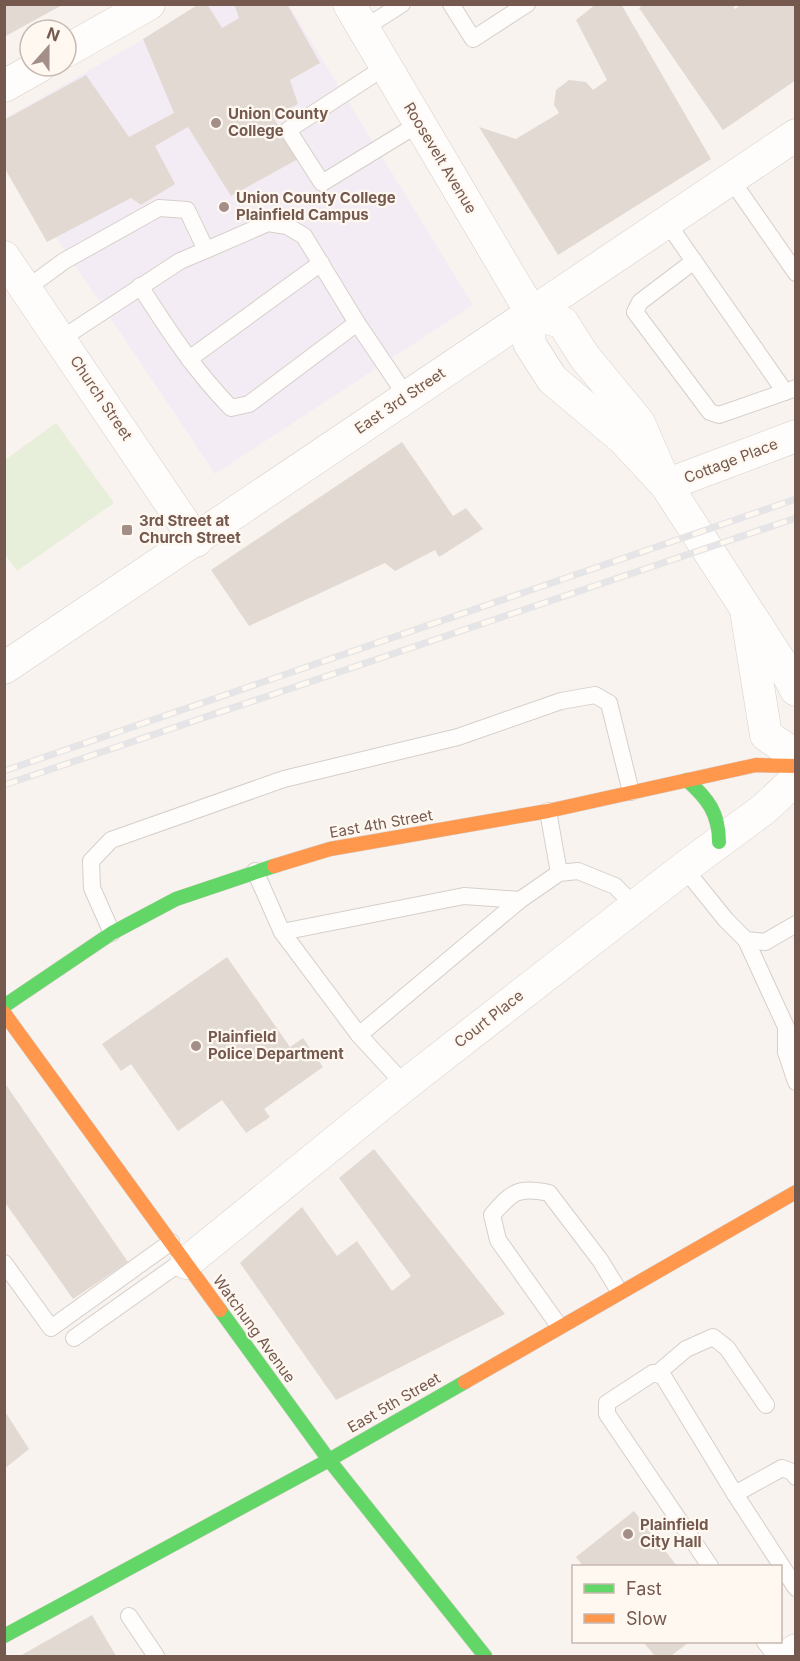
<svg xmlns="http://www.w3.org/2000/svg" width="800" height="1661" font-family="Inter,sans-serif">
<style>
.education{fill:#f4ecf4}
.green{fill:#e7eeda}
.building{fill:#e2d9d3}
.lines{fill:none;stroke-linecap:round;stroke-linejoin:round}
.lane-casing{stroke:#d6cfca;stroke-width:18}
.street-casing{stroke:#d6cfca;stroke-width:33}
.fast-casing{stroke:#d7cfca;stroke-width:15}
.slow-casing{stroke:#d7cfca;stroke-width:15}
.lane{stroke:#fefdfc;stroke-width:16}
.street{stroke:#fefdfc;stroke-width:32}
.fast{stroke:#63d668;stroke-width:14}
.slow{stroke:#ff974d;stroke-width:14}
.rail-casing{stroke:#e5e4e6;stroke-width:7}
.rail{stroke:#fef8f1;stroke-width:4.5;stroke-dasharray:14;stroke-linecap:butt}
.poi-dot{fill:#a38f87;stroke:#fef8f1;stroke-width:2}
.labels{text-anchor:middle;stroke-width:4.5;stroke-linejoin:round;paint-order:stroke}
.poi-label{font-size:15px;font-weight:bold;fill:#75594f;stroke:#fef8f1;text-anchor:start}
.street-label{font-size:15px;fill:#75594f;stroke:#fef8f1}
</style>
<rect width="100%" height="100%" fill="#f8f3ee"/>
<path class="education" d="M 203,5 L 289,5 L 473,305 L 215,474 L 5,161 L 4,119 Z"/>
<path class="green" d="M 56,423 L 114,503 L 17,571 L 5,554 L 5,460 Z"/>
<g class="building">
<path d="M 4,4 L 64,4 L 4,37 Z"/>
<path d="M 199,4 L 207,4 L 222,28 L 239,18 L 234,4 L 287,4 L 320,63 L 290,80 L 298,104 L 273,117 L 298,159 L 231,196 L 188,127 L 155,146 L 175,184 L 141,205 L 131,198 L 47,242 L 4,167 L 4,120 L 86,75 L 129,137 L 174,113 L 143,39 Z"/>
<path d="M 596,4 L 621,4 L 711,159 L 558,255 L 479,127 L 516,139 L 559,113 L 554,105 L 556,90 L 569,80 L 586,82 L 593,90 L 607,80 L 576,20 Z"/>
<path d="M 644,4 L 732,4 L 735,9 L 742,4 L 796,4 L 796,80 L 723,130 L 639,8 Z"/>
<path d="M 402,442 L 453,516 L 466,508 L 483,529 L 439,557 L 435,550 L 395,571 L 385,563 L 249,626 L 211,570 Z"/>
<path d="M 227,957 L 290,1047 L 303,1038 L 323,1067 L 264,1109 L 270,1117 L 246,1133 L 222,1100 L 178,1131 L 131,1064 L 121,1071 L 102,1044 Z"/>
<path d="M 4,1082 L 128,1262 L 73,1299 L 4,1201 Z"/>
<path d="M 374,1149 L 505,1314 L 336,1400 L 240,1263 L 302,1207 L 337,1256 L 357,1241 L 392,1291 L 411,1276 L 339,1178 Z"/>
<path d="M 4,1410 L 29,1449 L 4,1469 Z"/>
<path d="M 634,1511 L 677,1566 L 583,1566 L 576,1557 Z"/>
<path d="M 92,1615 L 116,1656 L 20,1656 Z"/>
<path d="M 643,1642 L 689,1642 L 671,1656 L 655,1656 Z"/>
</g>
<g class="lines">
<g class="lane-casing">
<g id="lane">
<path d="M 451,4 L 473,39 L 527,4"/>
<path d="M 363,29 L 402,4"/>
<path d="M 385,67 L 288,130 L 322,183 L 420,123"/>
<path d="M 730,178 L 796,273"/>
<path d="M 666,221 L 785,392"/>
<path d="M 206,250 L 268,223 L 287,226 L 304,236 L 357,323 L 407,397"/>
<path d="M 694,261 L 640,302 L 635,312 L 710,412 L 719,415 L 796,388"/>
<path d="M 140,286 C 168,330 195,371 231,408 L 249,404 L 357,323"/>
<path d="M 26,289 L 64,261 L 159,208 L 187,210 L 206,250 L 180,261 L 61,339"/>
<path d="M 189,359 L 321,263"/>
<path d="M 548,811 L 559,873"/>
<path d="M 684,868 L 726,920 L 746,940 L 765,942 L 796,924"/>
<path d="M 255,871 L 282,932 L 359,1035 L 405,1085"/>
<path d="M 282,932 L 464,896 L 520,900"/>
<path d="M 112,933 L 92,888 L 91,861 L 111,840 L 284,779 L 458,737 L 561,701 L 595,695 L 609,703 L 631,792"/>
<path d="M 746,940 L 786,1027 L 786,1052 L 796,1082"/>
<path d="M 359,1035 L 520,900 L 559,873 L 578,871 L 615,886 L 635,906"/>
<path d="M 4,1263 L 51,1328 L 171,1242"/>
<path d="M 559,1326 L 498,1240 L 492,1215 C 512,1192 518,1186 549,1193 L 600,1260 L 619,1291"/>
<path d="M 74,1338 L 184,1260"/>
<path d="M 658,1373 L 686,1349 L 713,1337 L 727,1348 L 766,1405"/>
<path d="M 796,1477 L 792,1472 L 782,1468 L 735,1494 L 796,1588"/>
<path d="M 710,1566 L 607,1414 L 607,1403 L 653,1373 L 663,1376 L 735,1494"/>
<path d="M 129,1616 L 156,1656"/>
<path d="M 765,1642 L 776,1656"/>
</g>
</g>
<g class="street-casing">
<g id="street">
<path d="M 349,4 L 531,312 L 529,343 L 552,379 L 623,439 L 666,485"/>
<path d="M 66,51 L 149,4"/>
<path d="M 4,86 L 40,66"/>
<path d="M 4,257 L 196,541"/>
<path d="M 531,312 L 563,323 L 584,356 L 639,423 L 666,485 L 783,666 L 796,690"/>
<path d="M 666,485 L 796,436"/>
<path d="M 747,617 L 766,735 L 796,756"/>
<path d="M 4,668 L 796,135"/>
<path d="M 186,1263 L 405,1085 L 684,868 L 764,809 L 796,779"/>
<path d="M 787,1656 L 796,1650"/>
</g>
</g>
<g class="fast-casing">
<g id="fast">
<path d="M 687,780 C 708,799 719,813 719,842"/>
<path d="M 4,1006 L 112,933 L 176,899 L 274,866"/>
<path d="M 220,1310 L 329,1460 L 485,1656"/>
<path d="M 4,1636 L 329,1460 L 465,1382"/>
</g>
</g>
<g class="slow-casing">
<g id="slow">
<path d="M 274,866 L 330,849 L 548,811 L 756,765 L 796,766"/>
<path d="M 4,1013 L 220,1310"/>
<path d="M 465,1382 L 796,1192"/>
</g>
</g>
<use href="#lane" class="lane"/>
<use href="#street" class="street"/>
<use href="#fast" class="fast"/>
<use href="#slow" class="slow"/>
<g class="rail-casing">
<g id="rail">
<path d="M 4,771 L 796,499"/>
<path d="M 4,785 L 796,518"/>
</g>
</g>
<use href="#rail" class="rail"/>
</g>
<g class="poi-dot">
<circle cx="216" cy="123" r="6"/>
<circle cx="224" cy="207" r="6"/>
<rect x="121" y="524" width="12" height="12" rx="3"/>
<circle cx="196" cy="1046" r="6"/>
<circle cx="628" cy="1534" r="6"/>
</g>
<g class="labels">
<g class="poi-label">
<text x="228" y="119">Union County<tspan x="228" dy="17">College</tspan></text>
<text x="236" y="203">Union County College<tspan x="236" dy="17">Plainfield Campus</tspan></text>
<text x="139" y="526">3rd Street at<tspan x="139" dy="17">Church Street</tspan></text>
<text x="208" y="1042">Plainfield<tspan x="208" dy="17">Police Department</tspan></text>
<text x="640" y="1530">Plainfield<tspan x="640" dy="17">City Hall</tspan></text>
</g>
<g class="street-label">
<text transform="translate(440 158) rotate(59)" y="5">Roosevelt Avenue</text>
<text transform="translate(101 398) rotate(56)" y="5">Church Street</text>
<text transform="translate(400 401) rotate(-34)" y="5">East 3rd Street</text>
<text transform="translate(731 461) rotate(-21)" y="5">Cottage Place</text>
<text transform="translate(381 824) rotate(-10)" y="5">East 4th Street</text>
<text transform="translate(489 1019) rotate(-38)" y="5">Court Place</text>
<text transform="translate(254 1329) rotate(54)" y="5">Watchung Avenue</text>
<text transform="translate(394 1403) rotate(-30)" y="5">East 5th Street</text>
</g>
</g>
<rect width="800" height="1661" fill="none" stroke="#75594f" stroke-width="12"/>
<rect x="572" y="1565" width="210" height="78" fill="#fef8f1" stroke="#c7b8b0" stroke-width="1.5"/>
<rect x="584" y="1584" width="30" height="9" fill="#63d668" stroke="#c7b8b0" stroke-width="1.5"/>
<text x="626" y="1595" font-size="18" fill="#75594f">Fast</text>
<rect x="584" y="1614" width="30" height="9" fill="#ff974d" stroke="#c7b8b0" stroke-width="1.5"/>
<text x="626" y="1625" font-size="18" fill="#75594f">Slow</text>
<g transform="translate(48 48) rotate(21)"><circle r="28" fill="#fef8f1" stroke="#c7b8b0" stroke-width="1.5"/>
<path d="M0-4.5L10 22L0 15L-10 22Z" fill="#a38f87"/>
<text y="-9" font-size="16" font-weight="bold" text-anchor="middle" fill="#75594f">N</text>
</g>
</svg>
